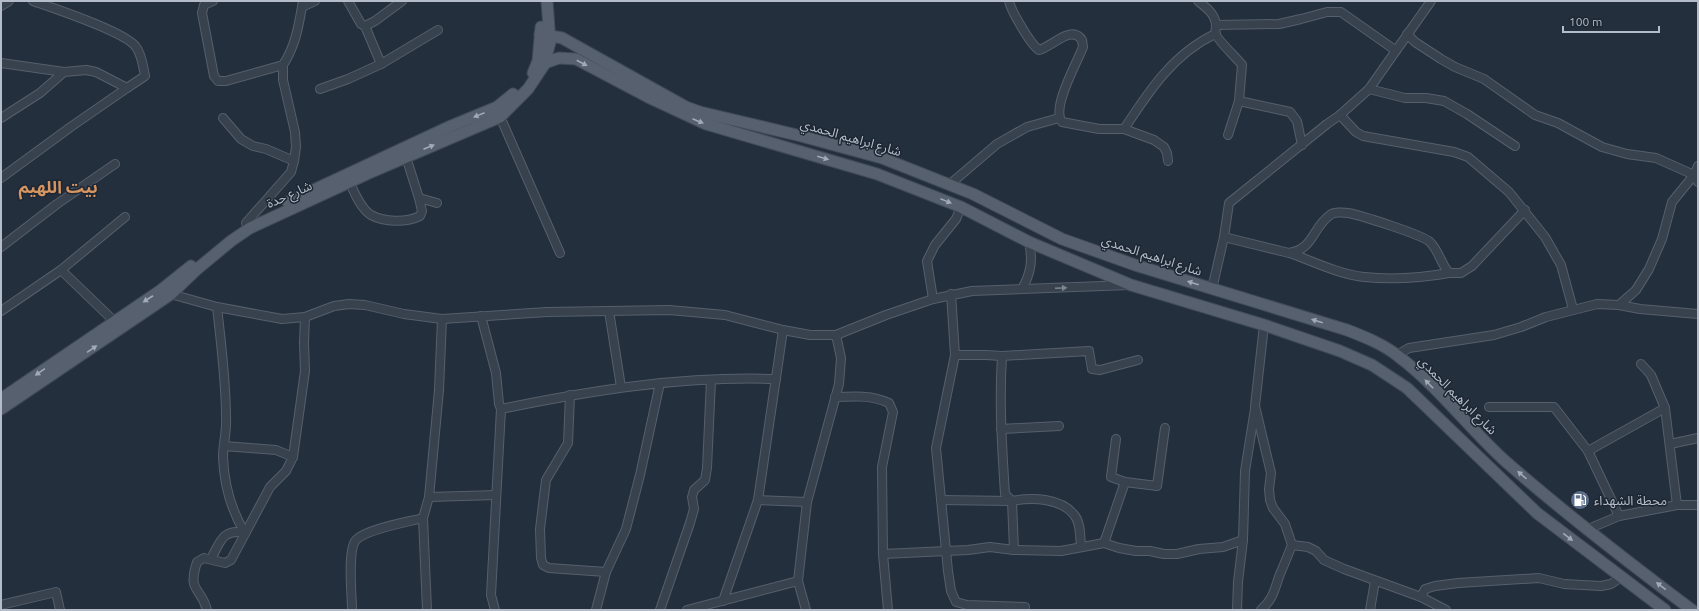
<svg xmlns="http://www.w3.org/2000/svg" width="1699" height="611" font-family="Ubuntu,'Noto Sans Arabic',sans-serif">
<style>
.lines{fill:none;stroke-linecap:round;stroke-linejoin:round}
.minor-casing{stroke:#565f6c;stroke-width:10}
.major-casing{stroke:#414a57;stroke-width:13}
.minor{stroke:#38414e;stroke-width:8}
.major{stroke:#56606e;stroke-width:11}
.oneway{fill:#a1aab7}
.oneway2{fill:#7c8592}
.labels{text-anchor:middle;stroke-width:3;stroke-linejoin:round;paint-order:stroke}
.street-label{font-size:13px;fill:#b4bcc9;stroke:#1d2633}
.poi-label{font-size:13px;fill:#b4bcc9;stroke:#1d2633;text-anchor:start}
.district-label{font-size:17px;font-weight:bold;fill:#d59563;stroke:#1d2633}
</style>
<rect width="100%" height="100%" fill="#242f3e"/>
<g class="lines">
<g class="minor-casing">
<g id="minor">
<path d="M 213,1 L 204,5 L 202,13 L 214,76 L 218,81 L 226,81 L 283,65 C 296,45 299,24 303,1"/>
<path d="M 348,1 L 361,24 L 365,26 L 375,21 L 402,1"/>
<path d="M 1009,1 C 1011,11 1031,45 1039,50 C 1052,47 1071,24 1082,40 L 1083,47 C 1077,63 1051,108 1062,122 L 1099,129 L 1124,129 L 1154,140 L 1164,147 L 1167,153 L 1168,161"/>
<path d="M 1198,1 C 1207,8 1215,14 1216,25 C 1216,28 1215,32 1216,34 C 1217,40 1237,58 1242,65 L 1239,101 L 1290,112 L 1297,121 L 1302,145"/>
<path d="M 1,6 L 9,1"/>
<path d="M 302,7 L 315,1"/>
<path d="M 1216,25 L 1279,24 L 1301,19 L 1327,12 L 1341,12 L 1395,50"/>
<path d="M 365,26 L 381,64"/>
<path d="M 1407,34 L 1415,42 L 1441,59 L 1455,67 L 1484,79 L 1535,115 L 1558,123 L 1602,147 L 1627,154 L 1656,158 L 1694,175 L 1698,182"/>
<path d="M 1,63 L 64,72 L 86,70 L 96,72 L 127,88 L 145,76 C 143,66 142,55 136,47 C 126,32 53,8 33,1"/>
<path d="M 320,89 L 348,79 L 381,64 L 438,30"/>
<path d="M 1369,89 L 1405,98 L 1426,98 L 1444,101 L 1467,114 L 1515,146"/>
<path d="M 498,112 L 560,253"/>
<path d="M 1340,115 L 1356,132 L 1363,136 L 1454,152 L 1468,157 L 1509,192 L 1545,237 L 1561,265 L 1573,309"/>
<path d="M 1,118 L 40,93 L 64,72"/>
<path d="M 223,118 L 241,139 L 253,146 L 266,149 L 294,161"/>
<path d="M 1124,129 C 1149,91 1173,54 1215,34"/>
<path d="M 1228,135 L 1239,101"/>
<path d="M 406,157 L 419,198 L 437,203"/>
<path d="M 1,178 L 72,126 L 127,88"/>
<path d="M 350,183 C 354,192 361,209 371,215 C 384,222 406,223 420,216 L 422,211 L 419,198"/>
<path d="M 949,185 L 997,144 L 1027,127 L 1059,118"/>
<path d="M 246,223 L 291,172 L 294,161 L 296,147 L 295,132 L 283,80 L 283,65"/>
<path d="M 1224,237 L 1289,253 C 1314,249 1312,228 1330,215 C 1333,212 1343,212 1348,213 C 1360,215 1423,235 1430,242 C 1439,251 1441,264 1449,273 L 1461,273 L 1472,266 L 1525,210"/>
<path d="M 1,247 L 57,204 L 115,164"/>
<path d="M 1290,253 C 1314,262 1339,274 1364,277 C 1393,280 1421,278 1449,273"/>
<path d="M 61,270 L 125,217"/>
<path d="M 1022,289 C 1031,273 1033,260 1029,242"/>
<path d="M 1212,289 L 1224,237 L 1229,203 L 1327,124 L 1340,115 L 1369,89 L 1431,1"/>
<path d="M 167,293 L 217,307 L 282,319 L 305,317 L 334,306 L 349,304 L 365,305 L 404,314 L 442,319 L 547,312 L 669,310 L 725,315 L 783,330 L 810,335 L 836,335 L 886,315 L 933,299 L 972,291 L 1129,285"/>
<path d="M 951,294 L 955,355 L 936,448 L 948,571 L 951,591 L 956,602 L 967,605 L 1025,607"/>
<path d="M 933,299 L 927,261 L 935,245 L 956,219 L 961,207"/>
<path d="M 1619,305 L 1636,290 L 1649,269 L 1662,239 L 1672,202 L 1694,175 L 1698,166"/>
<path d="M 217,307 C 221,343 226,381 226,417 C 227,431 223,444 223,457 C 224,484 231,510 245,533"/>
<path d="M 1,311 L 61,270 L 114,321"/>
<path d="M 609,311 L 621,387"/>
<path d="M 481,316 L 496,373 L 499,404 L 501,409 L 491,595 L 495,610"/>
<path d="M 955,355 L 986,355 L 1002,356 L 1089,351 L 1092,369 L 1100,370 L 1138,360"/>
<path d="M 1397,355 L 1409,348 L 1494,335 L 1521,327 L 1546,317 L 1597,304 L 1619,305 L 1640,309 L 1698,314"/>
<path d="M 1002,356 C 999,402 1002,448 1005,494 L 1012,501 L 1014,550"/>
<path d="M 1641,364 L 1651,375 L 1665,408 L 1677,505"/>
<path d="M 570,395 L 568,443 L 546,480 L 540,529 L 541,558 L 543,565 L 549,568 L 606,572"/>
<path d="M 835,397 C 854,396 872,395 889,403 L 893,412 L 882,467 L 883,554 L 888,610"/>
<path d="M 1489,407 L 1554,407 L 1588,451 L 1619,516"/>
<path d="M 501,409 C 593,390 682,376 776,379"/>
<path d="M 1001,429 L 1059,426"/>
<path d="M 1116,439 L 1111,477 L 1125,482 L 1157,486 L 1165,428"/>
<path d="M 1670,444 L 1698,438"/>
<path d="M 224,446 L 276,450 L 293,457"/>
<path d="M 1588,451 L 1665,408"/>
<path d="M 429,497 L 496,495"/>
<path d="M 758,500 L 807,502"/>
<path d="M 941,500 L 1012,501 C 1033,497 1062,498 1075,516 C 1081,524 1080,538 1081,547"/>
<path d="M 1586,530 L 1619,516 L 1677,505 L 1698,505"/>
<path d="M 1104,543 L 1125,482"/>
<path d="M 1292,545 L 1308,547 L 1316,551 L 1324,560 L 1344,569 L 1421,597 L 1446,610"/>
<path d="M 883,554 L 968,550 L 990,547 L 1014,550 L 1061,551 L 1104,543 L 1119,548 L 1136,551 L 1150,551 L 1164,554 L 1177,554 L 1199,549 L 1223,547 L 1243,540"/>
<path d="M 211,559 C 220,543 222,528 245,533"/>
<path d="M 1421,597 L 1425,589 L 1435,586 L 1458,583 L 1539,578 L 1564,584 L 1601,586 L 1611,584 L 1621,577"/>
<path d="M 723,601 L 758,500 L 783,330"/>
<path d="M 1,605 L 56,592 L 60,610"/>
<path d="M 207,610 C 201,586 187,593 197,562 L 204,558 L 225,563 L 231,560 L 270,487 L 286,471 L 293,457 L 305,371 L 304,343 L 305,317"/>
<path d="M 352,610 C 352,595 347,550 356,540 C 366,529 408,522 423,518"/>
<path d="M 427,610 L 423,518 L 429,497 L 439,390 L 442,319"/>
<path d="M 596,610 L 606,572 L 626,529 L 640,475 L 660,383"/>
<path d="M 660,610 L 690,523 L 694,509 L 692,497 L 694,490 L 705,480 L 707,468 L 711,380"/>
<path d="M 687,610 L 798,581"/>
<path d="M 806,610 L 798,581 L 807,502 L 839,384 L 841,358 L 836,335"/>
<path d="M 1237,610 L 1238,582 L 1243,540 L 1245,471 L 1255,409"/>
<path d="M 1261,610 C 1274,598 1274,590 1280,574 C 1284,565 1288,555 1292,545 L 1285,524 L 1273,508 L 1270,500 L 1269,489 L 1271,473 L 1255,406 L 1264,325"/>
<path d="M 1370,610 L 1375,581"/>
</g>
</g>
<g class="major-casing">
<g id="major">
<path d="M 540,34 L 562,38 L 686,107 L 700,112 L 801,136 L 882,158 L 973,194 L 1062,239 L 1135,265 L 1347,330 C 1365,337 1383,344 1398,356 C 1438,386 1468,427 1504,460 C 1564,513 1628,562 1692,610"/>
<path d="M 545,63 L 559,58 L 576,59 L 648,97 L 706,124 L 877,174 L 961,207 L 1029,242 L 1131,285 L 1264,325 L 1340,351 L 1372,365 L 1407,388 L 1537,513 L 1665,610"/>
<path d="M 533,73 L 538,61 L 541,27"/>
<path d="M 288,202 L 451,126 L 497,107 L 513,94"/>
<path d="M 1,399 L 161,290 L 191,266"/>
<path d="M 1,409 L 171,294 L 196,270 L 231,241 L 250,228 L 369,173 L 500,117 L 528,89 L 544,65 L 550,42 L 547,1"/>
</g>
</g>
<use href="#minor" class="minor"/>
<use href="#major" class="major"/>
</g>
<defs><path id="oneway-solid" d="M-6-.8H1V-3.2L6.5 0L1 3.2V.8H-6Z"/></defs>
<g class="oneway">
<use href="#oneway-solid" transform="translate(582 63) rotate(28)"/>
<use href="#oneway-solid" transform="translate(479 115) rotate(158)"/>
<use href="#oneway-solid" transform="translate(698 121) rotate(23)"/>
<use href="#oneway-solid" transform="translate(429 147) rotate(-23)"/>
<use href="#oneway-solid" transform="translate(823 158) rotate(16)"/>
<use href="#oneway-solid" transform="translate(946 201) rotate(22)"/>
<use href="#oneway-solid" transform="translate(1193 283) rotate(-163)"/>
<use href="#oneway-solid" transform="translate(148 299) rotate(147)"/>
<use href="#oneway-solid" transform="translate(1317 321) rotate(-163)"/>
<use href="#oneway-solid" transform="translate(92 349) rotate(-34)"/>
<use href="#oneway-solid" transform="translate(40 372) rotate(145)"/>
<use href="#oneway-solid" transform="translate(1429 384) rotate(-134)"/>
<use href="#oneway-solid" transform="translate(1522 475) rotate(-139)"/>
<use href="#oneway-solid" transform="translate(1568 537) rotate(37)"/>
<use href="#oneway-solid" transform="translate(1661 586) rotate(-143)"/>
</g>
<use class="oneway2" href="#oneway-solid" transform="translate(1061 288) rotate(-2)"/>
<defs>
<g id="fuel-disc" transform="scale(1)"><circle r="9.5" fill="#5c6f8a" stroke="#1d2633"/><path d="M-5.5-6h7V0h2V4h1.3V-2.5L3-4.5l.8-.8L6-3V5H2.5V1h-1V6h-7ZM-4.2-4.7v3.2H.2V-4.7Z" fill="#fff"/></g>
</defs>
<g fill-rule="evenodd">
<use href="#fuel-disc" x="1580" y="500"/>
</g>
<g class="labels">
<g class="street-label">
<text transform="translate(851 137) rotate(16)" y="5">شارع ابراهيم الحمدي</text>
<text transform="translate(289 194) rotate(-24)" y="5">شارع حدة</text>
<text transform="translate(1152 255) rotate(18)" y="5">شارع ابراهيم الحمدي</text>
<text transform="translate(1458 395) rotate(45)" y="5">شارع ابراهيم الحمدي</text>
</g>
<g class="poi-label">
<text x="1594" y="505">محطة الشهداء</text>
</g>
<g class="district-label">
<text x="58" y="193">بيت اللهيم</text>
</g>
</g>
<rect width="1699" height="611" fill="none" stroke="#b4bcc9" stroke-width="4"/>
<path d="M1563 26v6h96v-6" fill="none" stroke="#b4bcc9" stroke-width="2"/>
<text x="1569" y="26" font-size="12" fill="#b4bcc9" stroke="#1d2633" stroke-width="3" paint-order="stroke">100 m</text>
</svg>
